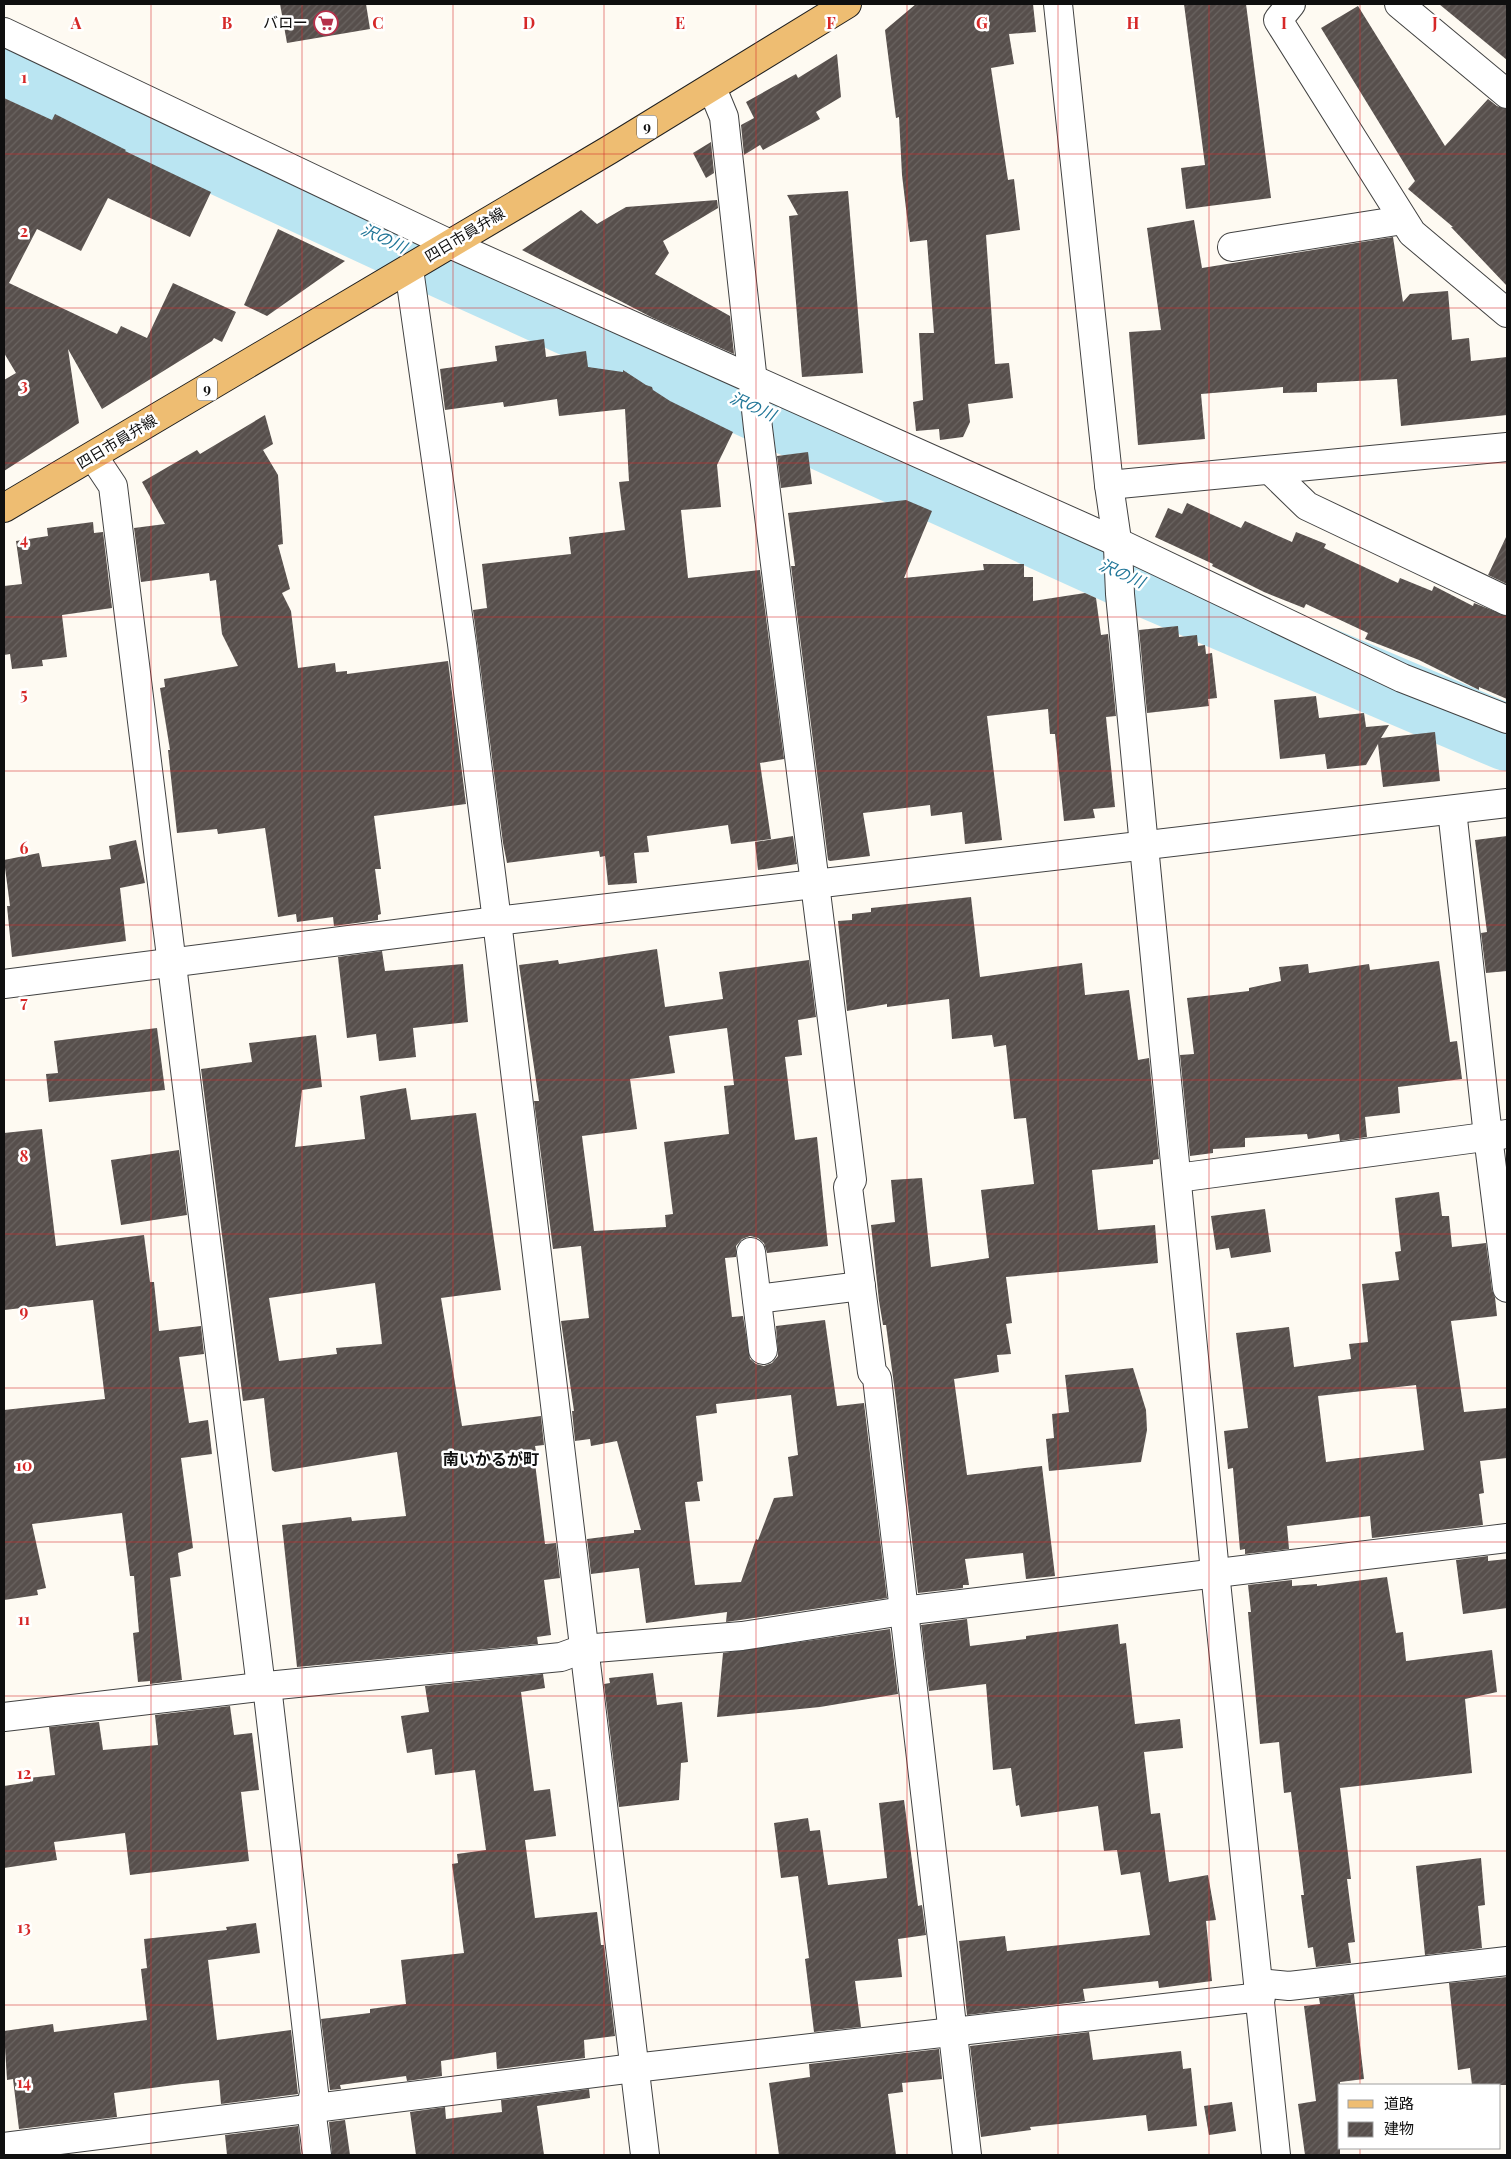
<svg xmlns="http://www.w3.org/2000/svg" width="1511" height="2159" font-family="'Playfair Display','Noto Sans JP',serif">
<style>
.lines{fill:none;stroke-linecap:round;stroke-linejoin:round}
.river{stroke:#bae5f2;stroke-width:66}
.building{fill:url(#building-hatch);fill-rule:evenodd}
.minor-casing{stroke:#424242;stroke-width:30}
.major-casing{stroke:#202020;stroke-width:30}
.minor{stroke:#fff;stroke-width:28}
.major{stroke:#eebd72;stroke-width:28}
.grid{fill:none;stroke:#d62828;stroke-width:1;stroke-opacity:0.55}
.labels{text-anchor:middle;stroke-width:5;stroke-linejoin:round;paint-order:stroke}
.shield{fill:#fff;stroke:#575757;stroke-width:1}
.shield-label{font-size:14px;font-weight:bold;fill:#0f0f0f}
.poi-label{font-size:15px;fill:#0f0f0f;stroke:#fff;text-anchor:end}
.street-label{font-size:15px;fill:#0f0f0f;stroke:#fff}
.water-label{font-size:16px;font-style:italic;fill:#217698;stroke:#fff}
.neighbourhood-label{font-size:16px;font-weight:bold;fill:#0f0f0f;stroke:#fff}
.grid-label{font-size:16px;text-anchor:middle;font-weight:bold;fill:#d62828;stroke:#fff;stroke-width:5;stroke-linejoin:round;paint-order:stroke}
</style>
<defs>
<pattern id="building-hatch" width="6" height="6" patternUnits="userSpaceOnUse" patternTransform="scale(1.25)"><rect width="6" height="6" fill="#574f4c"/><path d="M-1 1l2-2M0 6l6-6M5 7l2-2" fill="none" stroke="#6a6461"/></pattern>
</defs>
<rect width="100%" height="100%" fill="#fefaf2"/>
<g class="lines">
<path class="river" d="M 4,62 L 447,267 L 1145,584 L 1507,738"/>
</g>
<g class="building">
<path d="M 280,4 L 366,4 L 370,29 L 287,43 Z"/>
<path d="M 916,4 L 1033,4 L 1036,32 L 1009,34 L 1014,64 L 991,68 L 1008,180 L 1014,179 L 1020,230 L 986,235 L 995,364 L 1009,363 L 1013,398 L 968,404 L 970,422 L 963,437 L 940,440 L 939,429 L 916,431 L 913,402 L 923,400 L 919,333 L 934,333 L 927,240 L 910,242 L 902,175 L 899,117 L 896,118 L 885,30 Z"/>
<path d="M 1184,4 L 1246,4 L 1271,198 L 1186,209 L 1181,168 L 1205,165 Z"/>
<path d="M 1439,4 L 1507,4 L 1507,60 Z"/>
<path d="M 1358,6 L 1445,146 L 1488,99 L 1497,106 L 1507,109 L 1507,286 L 1451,227 L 1453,227 L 1408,189 L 1415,181 L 1321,28 Z"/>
<path d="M 837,54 L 841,97 L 816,112 L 820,119 L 763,150 L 760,145 L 744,155 L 741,125 L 754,118 L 746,102 L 796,74 L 798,78 Z"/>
<path d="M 4,98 L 52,120 L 55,114 L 126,150 L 125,151 L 211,192 L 190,237 L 108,198 L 81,251 L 37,229 L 9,283 L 117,334 L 121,326 L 147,338 L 173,283 L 236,312 L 222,342 L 214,338 L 212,341 L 102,409 L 68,349 L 79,423 L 4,471 L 4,380 L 16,373 L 4,353 Z"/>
<path d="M 711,142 L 714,173 L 706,178 L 693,153 Z"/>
<path d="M 848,191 L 863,373 L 802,377 L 789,216 L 798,215 L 787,195 Z"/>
<path d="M 717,200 L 718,208 L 663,241 L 669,253 L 655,274 L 730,316 L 734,354 L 653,318 L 522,250 L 581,210 L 597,224 L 626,207 Z"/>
<path d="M 1194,220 L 1202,268 L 1393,237 L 1403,302 L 1410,294 L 1448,291 L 1452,340 L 1469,338 L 1471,361 L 1507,357 L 1507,415 L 1401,426 L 1397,379 L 1317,383 L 1317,392 L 1283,393 L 1283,387 L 1201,394 L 1205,439 L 1138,445 L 1129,332 L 1161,330 L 1147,228 Z"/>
<path d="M 278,229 L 345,261 L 267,316 L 244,305 Z"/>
<path d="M 544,339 L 546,357 L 586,351 L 588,367 L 623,372 L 623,370 L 646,385 L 652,387 L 653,390 L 670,401 L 733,432 L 717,465 L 721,507 L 681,510 L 688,578 L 760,570 L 784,759 L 760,763 L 771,839 L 731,844 L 728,825 L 647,836 L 649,852 L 634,853 L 637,883 L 608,885 L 605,856 L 600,857 L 599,851 L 507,863 L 503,843 L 473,610 L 487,608 L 482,564 L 571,554 L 569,537 L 625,530 L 619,482 L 629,481 L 625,409 L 559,416 L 557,399 L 504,407 L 503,402 L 445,410 L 440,369 L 497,361 L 495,346 Z"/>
<path d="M 265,415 L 273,444 L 263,450 L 278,475 L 283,544 L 278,545 L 290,589 L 282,593 L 291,611 L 298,668 L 335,663 L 336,672 L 347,671 L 347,674 L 448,661 L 466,804 L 374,816 L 381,869 L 375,869 L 381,914 L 378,915 L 378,920 L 334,926 L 333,917 L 297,922 L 296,914 L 278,917 L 265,828 L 218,834 L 217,829 L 177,833 L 168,750 L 170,750 L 160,688 L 165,687 L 164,679 L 238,666 L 222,634 L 216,580 L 210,581 L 209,573 L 141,582 L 134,528 L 165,524 L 142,482 L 197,450 L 200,454 Z"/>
<path d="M 808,452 L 812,484 L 781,488 L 777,456 Z"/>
<path d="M 906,500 L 932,511 L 904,578 L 984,570 L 983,564 L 1024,564 L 1024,577 L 1033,577 L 1033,601 L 1085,593 L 1096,598 L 1101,635 L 1108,634 L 1116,716 L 1106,717 L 1115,807 L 1093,809 L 1095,818 L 1064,821 L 1055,734 L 1050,734 L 1048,709 L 987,716 L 1002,840 L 965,844 L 962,812 L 931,816 L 930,805 L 863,813 L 870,856 L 830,861 L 828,860 L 791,566 L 795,566 L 788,513 Z"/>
<path d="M 1187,503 L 1241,528 L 1245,521 L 1292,542 L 1296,532 L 1326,544 L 1324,548 L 1398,583 L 1400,578 L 1432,591 L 1434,586 L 1473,606 L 1474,603 L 1507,616 L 1507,699 L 1479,687 L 1479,690 L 1419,660 L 1365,639 L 1368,633 L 1306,604 L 1304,608 L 1264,592 L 1212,566 L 1213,564 L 1155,537 L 1168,508 L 1182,514 Z"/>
<path d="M 93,522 L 94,533 L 103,532 L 112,608 L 62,615 L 67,657 L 42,660 L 43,666 L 12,669 L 10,654 L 4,655 L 4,586 L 22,584 L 16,541 L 48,536 L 47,528 Z"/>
<path d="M 1507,535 L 1507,584 L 1488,575 Z"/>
<path d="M 1178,626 L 1179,637 L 1197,635 L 1198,646 L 1205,645 L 1206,654 L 1212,653 L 1217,698 L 1208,699 L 1209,706 L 1147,713 L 1139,630 Z"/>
<path d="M 1316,696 L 1319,718 L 1364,713 L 1366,727 L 1389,725 L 1381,738 L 1435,732 L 1440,781 L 1383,787 L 1378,744 L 1366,765 L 1327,769 L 1325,754 L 1280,759 L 1274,700 Z"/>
<path d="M 793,836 L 797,864 L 758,870 L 755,842 Z"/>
<path d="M 1507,836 L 1507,971 L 1486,973 L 1481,933 L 1487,932 L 1475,840 Z"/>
<path d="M 136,840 L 145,883 L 120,888 L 126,941 L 12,957 L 7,906 L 10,906 L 4,860 L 39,853 L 42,867 L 111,859 L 109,846 Z"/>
<path d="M 971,897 L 980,977 L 1082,963 L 1085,995 L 1129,990 L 1138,1060 L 1149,1058 L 1159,1159 L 1153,1160 L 1153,1164 L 1092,1170 L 1098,1230 L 1155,1225 L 1158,1263 L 1006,1277 L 1012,1323 L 1006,1324 L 1011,1354 L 997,1355 L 999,1372 L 954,1379 L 967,1475 L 1042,1466 L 1055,1576 L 1026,1579 L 1023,1553 L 965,1559 L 969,1585 L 963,1585 L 963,1588 L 918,1593 L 896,1400 L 886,1325 L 883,1325 L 879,1301 L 871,1225 L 895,1222 L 891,1180 L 922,1178 L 931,1267 L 989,1258 L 981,1190 L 1034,1184 L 1026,1118 L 1014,1119 L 1006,1045 L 994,1047 L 992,1035 L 952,1039 L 949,999 L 887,1007 L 887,1004 L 847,1011 L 838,921 L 852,920 L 852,914 L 871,912 L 871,908 Z"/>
<path d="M 657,949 L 665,1007 L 723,999 L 719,972 L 809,960 L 816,1017 L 798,1020 L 802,1055 L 785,1057 L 795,1140 L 817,1137 L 828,1246 L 767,1253 L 764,1243 L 758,1238 L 750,1236 L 742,1239 L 736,1246 L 736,1257 L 725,1258 L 732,1317 L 743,1316 L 750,1359 L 756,1364 L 764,1366 L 772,1363 L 778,1356 L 776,1326 L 825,1320 L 837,1406 L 864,1403 L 887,1598 L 740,1620 L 726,1622 L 727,1612 L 646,1623 L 639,1568 L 591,1574 L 587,1539 L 634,1533 L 634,1530 L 641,1530 L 617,1441 L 591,1446 L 590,1439 L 575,1441 L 572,1411 L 574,1411 L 561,1321 L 589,1318 L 581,1246 L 553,1249 L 534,1101 L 539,1101 L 519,965 L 558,960 L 559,964 ZM 727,1028 L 734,1085 L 724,1086 L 729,1134 L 664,1142 L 673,1214 L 665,1215 L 666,1227 L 594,1231 L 582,1136 L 637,1129 L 630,1079 L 675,1073 L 669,1036 ZM 791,1395 L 798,1455 L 788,1457 L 793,1496 L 774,1498 L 758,1540 L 756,1539 L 741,1582 L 695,1585 L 685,1502 L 700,1501 L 697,1482 L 703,1481 L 696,1416 L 717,1413 L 716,1404 Z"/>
<path d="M 382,951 L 385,971 L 463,964 L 468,1022 L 413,1028 L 416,1057 L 379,1061 L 376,1034 L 347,1038 L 338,957 Z"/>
<path d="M 1439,961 L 1450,1042 L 1457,1041 L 1462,1079 L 1398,1087 L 1400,1113 L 1365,1117 L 1367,1137 L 1340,1141 L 1339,1134 L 1308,1139 L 1307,1134 L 1245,1138 L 1245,1147 L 1213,1149 L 1213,1153 L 1190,1156 L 1180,1055 L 1194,1054 L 1187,998 L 1249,991 L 1249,988 L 1281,981 L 1279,967 L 1308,964 L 1309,973 L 1369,964 L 1370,970 Z"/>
<path d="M 157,1028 L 165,1090 L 49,1102 L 46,1074 L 58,1073 L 54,1041 Z"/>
<path d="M 316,1035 L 322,1087 L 302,1090 L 295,1147 L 365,1139 L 360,1096 L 406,1088 L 411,1120 L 476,1113 L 501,1290 L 441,1298 L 462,1426 L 541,1416 L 544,1445 L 535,1446 L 538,1462 L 535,1463 L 545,1544 L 556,1543 L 560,1578 L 544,1580 L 551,1635 L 537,1637 L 538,1644 L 297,1667 L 282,1525 L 351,1517 L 352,1521 L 406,1516 L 397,1452 L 275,1472 L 272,1470 L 264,1398 L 243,1401 L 201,1069 L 252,1062 L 249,1043 ZM 375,1283 L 382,1344 L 336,1348 L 337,1354 L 279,1361 L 269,1298 Z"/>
<path d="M 42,1129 L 56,1246 L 144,1235 L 150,1282 L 154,1282 L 159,1331 L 201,1326 L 204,1354 L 179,1357 L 189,1423 L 208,1420 L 212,1454 L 181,1458 L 193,1548 L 178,1553 L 181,1576 L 170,1578 L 182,1680 L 150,1684 L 150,1681 L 138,1682 L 133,1633 L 139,1632 L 134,1576 L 130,1576 L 122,1513 L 32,1524 L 46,1588 L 37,1590 L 38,1595 L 4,1600 L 4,1410 L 105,1399 L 93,1300 L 4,1310 L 4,1133 Z"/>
<path d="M 179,1150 L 187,1215 L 121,1225 L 111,1160 Z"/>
<path d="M 1439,1192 L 1442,1216 L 1449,1216 L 1452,1247 L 1486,1243 L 1492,1290 L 1495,1297 L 1497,1316 L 1451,1321 L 1464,1412 L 1507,1408 L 1507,1458 L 1480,1461 L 1484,1493 L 1479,1494 L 1483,1525 L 1372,1538 L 1370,1516 L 1287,1526 L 1289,1549 L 1245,1554 L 1245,1549 L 1240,1550 L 1233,1468 L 1228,1469 L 1224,1431 L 1248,1428 L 1236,1333 L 1289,1327 L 1294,1367 L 1351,1359 L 1349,1344 L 1368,1342 L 1362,1284 L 1399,1280 L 1395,1252 L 1401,1251 L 1395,1198 ZM 1416,1385 L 1424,1450 L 1326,1462 L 1318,1396 Z"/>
<path d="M 1265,1209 L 1271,1252 L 1231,1258 L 1229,1248 L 1216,1250 L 1211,1216 Z"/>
<path d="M 1133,1368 L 1146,1410 L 1147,1430 L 1141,1462 L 1049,1471 L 1046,1439 L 1054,1438 L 1052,1414 L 1069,1412 L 1065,1375 Z"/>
<path d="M 1488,1556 L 1488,1561 L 1507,1559 L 1507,1608 L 1463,1614 L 1456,1560 Z"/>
<path d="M 1387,1577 L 1396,1633 L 1403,1632 L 1406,1661 L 1492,1650 L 1497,1692 L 1465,1699 L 1472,1773 L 1340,1788 L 1351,1879 L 1347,1879 L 1355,1942 L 1348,1943 L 1351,1963 L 1316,1967 L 1313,1947 L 1308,1948 L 1301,1895 L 1304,1895 L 1291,1792 L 1284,1793 L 1279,1742 L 1260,1744 L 1248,1612 L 1251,1612 L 1248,1585 L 1292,1580 L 1292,1586 L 1317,1584 L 1317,1586 Z"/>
<path d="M 967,1619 L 970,1646 L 1026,1639 L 1026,1636 L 1118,1624 L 1120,1644 L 1126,1643 L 1135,1724 L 1180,1719 L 1183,1748 L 1144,1752 L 1151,1814 L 1160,1813 L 1169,1882 L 1208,1875 L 1216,1920 L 1206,1921 L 1212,1981 L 1159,1988 L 1158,1981 L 1083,1989 L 1085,2001 L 967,2015 L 959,1941 L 1005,1936 L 1007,1951 L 1150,1935 L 1140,1872 L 1121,1875 L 1117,1850 L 1104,1851 L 1098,1806 L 1021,1817 L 1019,1805 L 1016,1806 L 1011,1768 L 993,1770 L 986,1684 L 929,1691 L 921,1625 Z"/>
<path d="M 890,1629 L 898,1694 L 820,1707 L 717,1717 L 723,1653 Z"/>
<path d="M 653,1673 L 657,1705 L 682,1702 L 688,1762 L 681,1763 L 679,1800 L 619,1807 L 604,1684 L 610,1683 L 609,1678 Z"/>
<path d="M 543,1674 L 545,1688 L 521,1692 L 534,1791 L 550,1789 L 556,1836 L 525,1840 L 535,1918 L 597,1912 L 601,1945 L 604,1945 L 615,2036 L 584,2040 L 585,2058 L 497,2069 L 496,2052 L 441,2061 L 442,2076 L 407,2081 L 406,2076 L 340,2085 L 341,2089 L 330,2090 L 321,2019 L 370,2013 L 370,2009 L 406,2004 L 401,1960 L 464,1953 L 452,1864 L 458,1863 L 457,1854 L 486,1850 L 475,1770 L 435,1775 L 432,1749 L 407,1753 L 401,1716 L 429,1712 L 425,1686 Z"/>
<path d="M 230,1706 L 234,1735 L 252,1733 L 259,1790 L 241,1792 L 249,1861 L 130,1875 L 125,1833 L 54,1842 L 57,1860 L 4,1868 L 4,1786 L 30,1782 L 29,1778 L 55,1775 L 49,1727 L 99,1722 L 103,1750 L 158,1745 L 155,1715 Z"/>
<path d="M 904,1800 L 918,1906 L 922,1905 L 926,1935 L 898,1939 L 902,1977 L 855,1981 L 861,2027 L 814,2032 L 805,1959 L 809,1958 L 798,1876 L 781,1878 L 774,1823 L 808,1818 L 810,1831 L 820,1830 L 828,1885 L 887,1878 L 879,1803 Z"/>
<path d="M 1481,1858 L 1485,1905 L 1478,1906 L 1482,1948 L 1425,1955 L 1416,1866 Z"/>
<path d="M 256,1923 L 260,1953 L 208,1960 L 217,2040 L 291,2030 L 298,2094 L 221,2104 L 219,2080 L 182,2084 L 114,2093 L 117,2117 L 19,2129 L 13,2079 L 7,2080 L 4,2031 L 53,2024 L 54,2032 L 147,2020 L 141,1969 L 147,1968 L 144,1939 L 227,1930 L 226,1927 Z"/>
<path d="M 1507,1977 L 1507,2085 L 1472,2085 L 1470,2068 L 1458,2070 L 1449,1983 Z"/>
<path d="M 1354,1994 L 1364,2079 L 1340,2082 L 1340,2155 L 1305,2155 L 1298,2104 L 1316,2101 L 1304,2006 L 1320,2004 L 1319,1998 Z"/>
<path d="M 1089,2032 L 1093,2060 L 1181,2051 L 1183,2069 L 1191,2068 L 1197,2126 L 1148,2131 L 1146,2115 L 1030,2127 L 1031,2130 L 981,2137 L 970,2046 Z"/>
<path d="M 939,2049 L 942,2079 L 902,2083 L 903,2092 L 888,2094 L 896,2155 L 779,2155 L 769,2083 L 810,2077 L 809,2064 Z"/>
<path d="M 589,2089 L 590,2098 L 537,2106 L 544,2155 L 416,2155 L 410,2112 L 445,2107 L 446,2119 L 502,2112 L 501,2100 Z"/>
<path d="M 1232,2102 L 1236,2131 L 1209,2135 L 1204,2106 Z"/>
<path d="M 345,2120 L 350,2155 L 332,2155 L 329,2122 Z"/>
<path d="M 298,2126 L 301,2155 L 227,2155 L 225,2135 Z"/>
</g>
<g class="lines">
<g class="minor-casing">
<g id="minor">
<path d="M 1058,4 L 1109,485 L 1118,547 L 1120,594 L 1144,846 L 1215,1572 L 1276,2155"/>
<path d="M 1291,4 L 1278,20 L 1412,233 L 1507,313"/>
<path d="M 1399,4 L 1507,94"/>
<path d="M 4,32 L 450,244 L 1117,542 L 1402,678 L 1507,719"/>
<path d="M 712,88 L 724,117 L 758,428 L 852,1180 L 848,1187 L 872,1372 L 877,1378 L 967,2155"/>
<path d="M 1232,247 L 1403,220"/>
<path d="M 409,269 L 462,644 L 497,921 L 645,2155"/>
<path d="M 93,456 L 113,486 L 261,1687"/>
<path d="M 1270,470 L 1307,506 L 1507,601"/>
<path d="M 1109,485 L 1507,447"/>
<path d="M 1452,810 L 1488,1136 L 1507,1288"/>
<path d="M 4,984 L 497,921 L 1507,803"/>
<path d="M 1177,1178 L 1507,1134"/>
<path d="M 751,1252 L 763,1350"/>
<path d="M 757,1299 L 861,1286"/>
<path d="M 267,1686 L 314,2092 L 311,2108 L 317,2155"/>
<path d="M 4,1717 L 267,1686 L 561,1657 L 583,1649 L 742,1636 L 903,1611 L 1507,1538"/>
<path d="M 1259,1983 L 1289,1986 L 1507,1961"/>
<path d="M 4,2147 L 634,2068 L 1261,1997"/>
</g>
</g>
<g class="major-casing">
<path id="major" d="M 4,508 L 609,150 L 847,4"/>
</g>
<use href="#minor" class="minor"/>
<use href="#major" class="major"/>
</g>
<path class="grid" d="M 151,4 L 151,2155M 302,4 L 302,2155M 453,4 L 453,2155M 604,4 L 604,2155M 756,4 L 756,2155M 907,4 L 907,2155M 1058,4 L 1058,2155M 1209,4 L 1209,2155M 1360,4 L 1360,2085M 4,154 L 1507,154M 4,308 L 1507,308M 4,463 L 1507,463M 4,617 L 1507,617M 4,771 L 1507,771M 4,925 L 1507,925M 4,1080 L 1507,1080M 4,1234 L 1507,1234M 4,1388 L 1507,1388M 4,1542 L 1507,1542M 4,1696 L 1507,1696M 4,1851 L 1507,1851M 4,2005 L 1507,2005M 1360,2148 L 1360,2155"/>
<defs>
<g id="supermarket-ring" transform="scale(1.25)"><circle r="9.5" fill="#fff" stroke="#b5314b" stroke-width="1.5"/><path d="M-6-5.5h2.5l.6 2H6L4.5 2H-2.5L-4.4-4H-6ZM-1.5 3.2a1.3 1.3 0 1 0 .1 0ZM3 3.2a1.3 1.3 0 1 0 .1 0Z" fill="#b5314b"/></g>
</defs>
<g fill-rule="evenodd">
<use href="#supermarket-ring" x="326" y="23"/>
</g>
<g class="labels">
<g class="shield">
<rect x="637" y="115.5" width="20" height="23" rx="4"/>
<rect x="197" y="377.5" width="20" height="23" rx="4"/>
</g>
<g class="shield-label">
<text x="647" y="132">9</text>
<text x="207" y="394">9</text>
</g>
<g class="poi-label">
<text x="308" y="28">バロー</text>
</g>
<g class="street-label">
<text transform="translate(465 235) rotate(-31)" y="5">四日市員弁線</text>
<text transform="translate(117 442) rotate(-31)" y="5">四日市員弁線</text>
</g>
<g class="water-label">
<text transform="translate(384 238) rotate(25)" y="6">沢の川</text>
<text transform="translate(753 406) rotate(24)" y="6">沢の川</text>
<text transform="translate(1122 573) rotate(24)" y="6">沢の川</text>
</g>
<g class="neighbourhood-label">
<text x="491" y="1465">南いかるが町</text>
</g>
</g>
<g class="grid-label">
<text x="76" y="29">A</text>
<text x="227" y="29">B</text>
<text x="378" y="29">C</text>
<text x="529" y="29">D</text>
<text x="680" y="29">E</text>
<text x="831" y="29">F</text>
<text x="982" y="29">G</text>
<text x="1133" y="29">H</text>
<text x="1284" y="29">I</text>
<text x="1435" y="29">J</text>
<text x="24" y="83">1</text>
<text x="24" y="237">2</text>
<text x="24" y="391">3</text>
<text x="24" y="545">4</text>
<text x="24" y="700">5</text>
<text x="24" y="854">6</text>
<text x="24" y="1008">7</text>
<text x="24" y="1162">8</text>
<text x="24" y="1317">9</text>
<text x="24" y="1471">10</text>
<text x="24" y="1625">11</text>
<text x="24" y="1779">12</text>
<text x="24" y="1933">13</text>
<text x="24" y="2088">14</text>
</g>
<rect width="1511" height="2159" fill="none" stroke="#0f0f0f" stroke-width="10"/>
<rect x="1338" y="2084" width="162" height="65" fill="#ffffff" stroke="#9f9f9f"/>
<rect x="1348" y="2100" width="25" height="8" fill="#eebd72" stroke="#9f9f9f"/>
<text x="1384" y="2109" font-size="15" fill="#0f0f0f">道路</text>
<rect x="1348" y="2122" width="25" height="15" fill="url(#building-hatch)" stroke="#9f9f9f"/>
<text x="1384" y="2134" font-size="15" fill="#0f0f0f">建物</text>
</svg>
